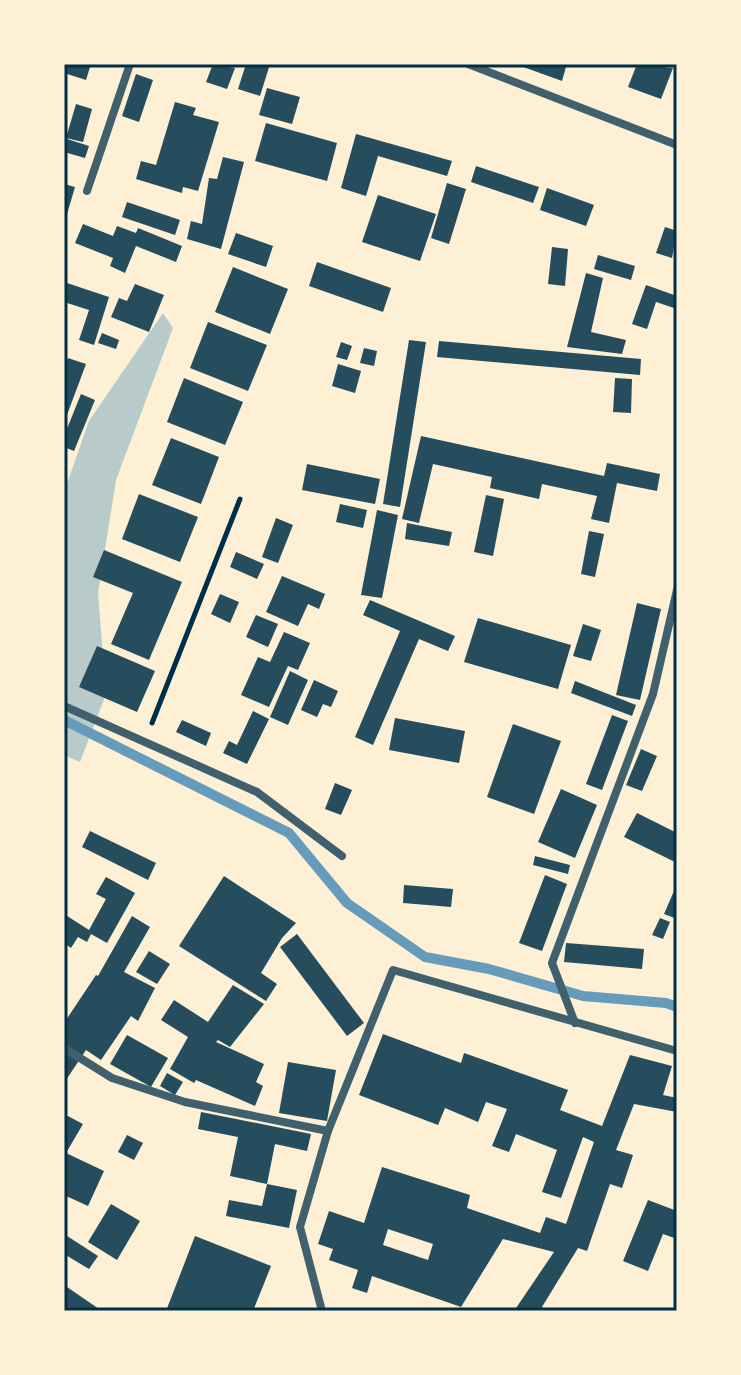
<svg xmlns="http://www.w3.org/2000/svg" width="741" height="1375" font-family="'DejaVu Sans',sans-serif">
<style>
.green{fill:#b9caca}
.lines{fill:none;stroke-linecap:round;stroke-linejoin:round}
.stream{stroke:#669bbc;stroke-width:10}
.building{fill:#264d5e;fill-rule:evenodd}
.path{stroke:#003049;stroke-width:5}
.minor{stroke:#3f606c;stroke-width:8}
.neatline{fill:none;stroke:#003049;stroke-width:3}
</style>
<rect width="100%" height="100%" fill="#fdf0d5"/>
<path class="green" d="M 163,313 L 173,328 L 116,480 L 98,593 L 106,694 L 80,762 L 64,755 L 64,492 L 89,421 Z"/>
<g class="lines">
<path class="stream" d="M 64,720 L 289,833 L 347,903 L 425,957 L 489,969 L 583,996 L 666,1003 L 677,1007"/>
</g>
<g class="building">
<path d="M 64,64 L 91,64 L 86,80 L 64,73 Z"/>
<path d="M 213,64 L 235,68 L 227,89 L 206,82 Z"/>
<path d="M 246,64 L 270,64 L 260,96 L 238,89 Z"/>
<path d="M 515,64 L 559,64 L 566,67 L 562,81 Z"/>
<path d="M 637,64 L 673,68 L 661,99 L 628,87 Z"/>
<path d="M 136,74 L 153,80 L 139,122 L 122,116 Z"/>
<path d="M 267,88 L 300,97 L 292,124 L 259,115 Z"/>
<path d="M 175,102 L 196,108 L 193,115 L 219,122 L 198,191 L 183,187 L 182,193 L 136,179 L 141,161 L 156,165 Z"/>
<path d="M 76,104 L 92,109 L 83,142 L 66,138 Z"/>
<path d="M 266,123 L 337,143 L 327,181 L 255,161 Z"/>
<path d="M 356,134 L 452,161 L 447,176 L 378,156 L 366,196 L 341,188 Z"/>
<path d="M 64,138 L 89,146 L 85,158 L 64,152 Z"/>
<path d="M 223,157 L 244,162 L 221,249 L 187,239 L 191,221 L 202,224 L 209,178 L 217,179 Z"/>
<path d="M 476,166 L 539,187 L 533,203 L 471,182 Z"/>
<path d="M 447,183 L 466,189 L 449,244 L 431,238 Z"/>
<path d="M 64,184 L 75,187 L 65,221 L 64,221 Z"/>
<path d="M 547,188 L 594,205 L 586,226 L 540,210 Z"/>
<path d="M 378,195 L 436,214 L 420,261 L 362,242 Z"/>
<path d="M 127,202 L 180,220 L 175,235 L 122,217 Z"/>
<path d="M 83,224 L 113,236 L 117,226 L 136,233 L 138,228 L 182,246 L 176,262 L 136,246 L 125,273 L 110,266 L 113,258 L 75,243 Z"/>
<path d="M 665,227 L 677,231 L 672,258 L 656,253 Z"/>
<path d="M 236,233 L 273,246 L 266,267 L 228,254 Z"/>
<path d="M 552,247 L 568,249 L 565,286 L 548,284 Z"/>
<path d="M 598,255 L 635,266 L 631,280 L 594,269 Z"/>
<path d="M 317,262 L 391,288 L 383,312 L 309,286 Z"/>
<path d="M 233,267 L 288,289 L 270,334 L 215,312 Z"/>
<path d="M 586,273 L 603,278 L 591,332 L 626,340 L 622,354 L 567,347 Z"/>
<path d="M 64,282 L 109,297 L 94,345 L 79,340 L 89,310 L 64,302 Z"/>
<path d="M 135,284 L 164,295 L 149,332 L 111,317 L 119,298 L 127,301 Z"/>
<path d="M 646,285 L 677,296 L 674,308 L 656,302 L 647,329 L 632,324 Z"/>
<path d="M 208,322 L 267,345 L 248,391 L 190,368 Z"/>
<path d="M 102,333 L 119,340 L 116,349 L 98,343 Z"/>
<path d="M 409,340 L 426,342 L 400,507 L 383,504 Z"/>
<path d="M 439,341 L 641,359 L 640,375 L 437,357 Z"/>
<path d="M 341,342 L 352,346 L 347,360 L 336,357 Z"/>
<path d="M 364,348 L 377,351 L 374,366 L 360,363 Z"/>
<path d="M 68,358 L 86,364 L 64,423 L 64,369 Z"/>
<path d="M 338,364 L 361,371 L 355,393 L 332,386 Z"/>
<path d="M 184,378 L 243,402 L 225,445 L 167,422 Z"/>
<path d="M 615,378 L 632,379 L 631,413 L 613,412 Z"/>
<path d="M 81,394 L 95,400 L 74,451 L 64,447 L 64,436 Z"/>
<path d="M 421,436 L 604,476 L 607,463 L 660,474 L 657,491 L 617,483 L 609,523 L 591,519 L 597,496 L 542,484 L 539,499 L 490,488 L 492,477 L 433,464 L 419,523 L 402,519 Z"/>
<path d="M 171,438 L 219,457 L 201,504 L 152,485 Z"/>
<path d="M 307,464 L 380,479 L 375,504 L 302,490 Z"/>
<path d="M 139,494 L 198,517 L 180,562 L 122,539 Z"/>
<path d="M 486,495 L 504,499 L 493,556 L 474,552 Z"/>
<path d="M 340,504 L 367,510 L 363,528 L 336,522 Z"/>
<path d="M 377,510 L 398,515 L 382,598 L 361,595 Z"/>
<path d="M 276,518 L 293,525 L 278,563 L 262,557 Z"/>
<path d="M 407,523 L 452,532 L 449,546 L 405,539 Z"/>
<path d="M 589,531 L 604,534 L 595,577 L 581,574 Z"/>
<path d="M 104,550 L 182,582 L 149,660 L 111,644 L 133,593 L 93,577 Z"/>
<path d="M 236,552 L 264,564 L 257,579 L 230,567 Z"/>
<path d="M 282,576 L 325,594 L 319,609 L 308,604 L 298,626 L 266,612 Z"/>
<path d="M 220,594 L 239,602 L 230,623 L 211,614 Z"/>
<path d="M 370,600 L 455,636 L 448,651 L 419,639 L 373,745 L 355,737 L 400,631 L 363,615 Z"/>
<path d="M 637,603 L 661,609 L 640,700 L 616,695 Z"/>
<path d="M 256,615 L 278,624 L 268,647 L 246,637 Z"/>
<path d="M 478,618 L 571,645 L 558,689 L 464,662 Z"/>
<path d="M 583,624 L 601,630 L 591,661 L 573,656 Z"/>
<path d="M 284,632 L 310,643 L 298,670 L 288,666 L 269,707 L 241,695 L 258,657 L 270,662 Z"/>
<path d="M 97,646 L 155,671 L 137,712 L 79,687 Z"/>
<path d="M 290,671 L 308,680 L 288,725 L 270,717 Z"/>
<path d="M 314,680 L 338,691 L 331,707 L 323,704 L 317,717 L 301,710 Z"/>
<path d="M 575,681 L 636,705 L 632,716 L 571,693 Z"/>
<path d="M 253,711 L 269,719 L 247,764 L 223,753 L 229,741 L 237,745 Z"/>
<path d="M 612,715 L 628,721 L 602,790 L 586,784 Z"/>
<path d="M 395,718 L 465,731 L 459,763 L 389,750 Z"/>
<path d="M 182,720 L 211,733 L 206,746 L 176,732 Z"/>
<path d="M 513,724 L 561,741 L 534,814 L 487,797 Z"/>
<path d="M 641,749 L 657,756 L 642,791 L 626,785 Z"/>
<path d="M 335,783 L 352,790 L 341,815 L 325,809 Z"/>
<path d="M 561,789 L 597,805 L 575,858 L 538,842 Z"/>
<path d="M 637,813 L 677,833 L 677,863 L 624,837 Z"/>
<path d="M 90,831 L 156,863 L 148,880 L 82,847 Z"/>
<path d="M 535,856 L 570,865 L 568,874 L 533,865 Z"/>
<path d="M 545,875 L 567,884 L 542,951 L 519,943 Z"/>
<path d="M 224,876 L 296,923 L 282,938 L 261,973 L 277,984 L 266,1001 L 179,946 Z"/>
<path d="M 106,877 L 135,893 L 107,943 L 91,934 L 87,942 L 78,937 L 71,948 L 64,943 L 64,914 L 89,930 L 106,899 L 96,894 Z"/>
<path d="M 677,884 L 677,919 L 664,914 Z"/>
<path d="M 404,885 L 453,889 L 451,907 L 403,903 Z"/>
<path d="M 132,916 L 150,927 L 124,972 L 155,988 L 138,1021 L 131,1016 L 101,1060 L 86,1050 L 64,1083 L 64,1023 L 96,975 L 98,976 Z"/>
<path d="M 660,918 L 670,922 L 663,939 L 652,935 Z"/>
<path d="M 297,934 L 364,1023 L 347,1036 L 280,947 Z"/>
<path d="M 566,943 L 644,949 L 642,969 L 564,962 Z"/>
<path d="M 149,951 L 170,964 L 157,984 L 136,972 Z"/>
<path d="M 233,985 L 264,1004 L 230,1047 L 218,1040 L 216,1042 L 264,1064 L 256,1082 L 263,1086 L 255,1106 L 196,1080 L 194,1083 L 170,1069 L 188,1037 L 161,1020 L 174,1000 L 208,1022 Z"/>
<path d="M 383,1034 L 461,1063 L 464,1053 L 568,1090 L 560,1110 L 602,1126 L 630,1055 L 672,1066 L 663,1095 L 677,1098 L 677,1112 L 634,1104 L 616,1150 L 633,1155 L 622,1188 L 610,1184 L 587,1251 L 578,1248 L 542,1307 L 548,1311 L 514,1311 L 554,1252 L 503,1239 L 461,1307 L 372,1276 L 367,1293 L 352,1288 L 358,1270 L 329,1260 L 333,1249 L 318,1244 L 329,1211 L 364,1223 L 382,1167 L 470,1195 L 467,1208 L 540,1233 L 546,1217 L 566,1224 L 594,1142 L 583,1137 L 561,1198 L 542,1192 L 557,1150 L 516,1134 L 509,1152 L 492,1146 L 507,1109 L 486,1102 L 478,1122 L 445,1108 L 438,1125 L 359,1095 ZM 388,1229 L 433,1244 L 428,1260 L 383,1245 Z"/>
<path d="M 127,1035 L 168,1058 L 151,1087 L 110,1064 Z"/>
<path d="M 288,1062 L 336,1070 L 327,1121 L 279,1113 Z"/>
<path d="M 167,1073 L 183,1082 L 175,1095 L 160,1086 Z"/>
<path d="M 201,1112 L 311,1134 L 307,1151 L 275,1144 L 267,1184 L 230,1176 L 238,1137 L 198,1129 Z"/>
<path d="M 64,1114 L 83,1124 L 66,1153 L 104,1171 L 88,1206 L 64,1195 Z"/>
<path d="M 127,1135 L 143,1143 L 134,1160 L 118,1152 Z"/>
<path d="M 267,1184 L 297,1190 L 289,1228 L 226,1216 L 229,1200 L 262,1206 Z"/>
<path d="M 648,1200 L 677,1211 L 677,1239 L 663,1234 L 648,1271 L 623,1261 Z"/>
<path d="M 111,1204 L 140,1221 L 117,1260 L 88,1242 Z"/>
<path d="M 64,1234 L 98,1256 L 89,1269 L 64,1254 Z"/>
<path d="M 195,1236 L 271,1266 L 253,1311 L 166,1311 Z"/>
<path d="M 64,1285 L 102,1311 L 64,1311 Z"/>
</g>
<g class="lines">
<path class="path" d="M 152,723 L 240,499"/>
<g class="minor">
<path d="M 468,64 L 677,145"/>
<path d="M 87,191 L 130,64"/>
<path d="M 64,706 L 257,792 L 342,856"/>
<path d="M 575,1023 L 552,963 L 653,694 L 677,590"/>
<path d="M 64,1048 L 112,1078 L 185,1102 L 328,1131 L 393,970 L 677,1051"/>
<path d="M 322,1311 L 300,1227 L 328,1131"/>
</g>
</g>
<rect width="741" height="1375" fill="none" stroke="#fdf0d5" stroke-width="132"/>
<rect x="66" y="66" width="609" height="1243" class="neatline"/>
</svg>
